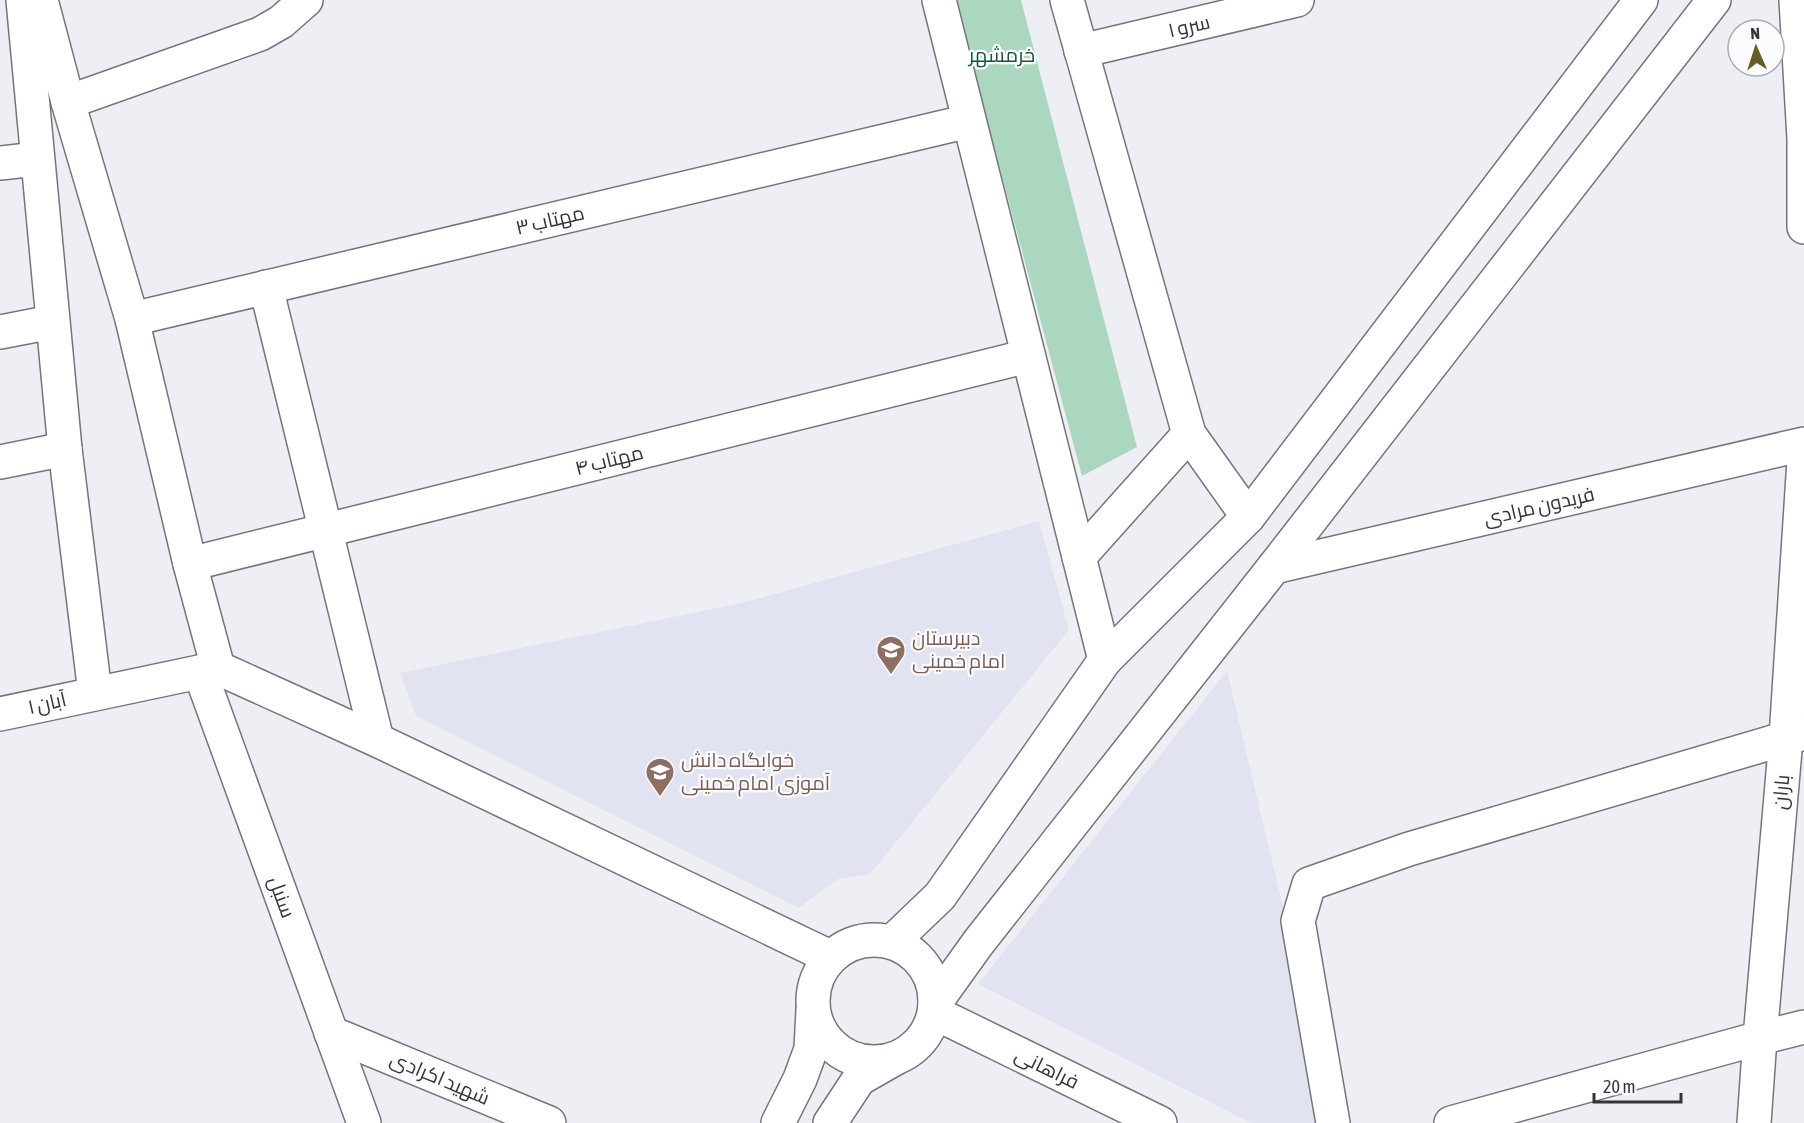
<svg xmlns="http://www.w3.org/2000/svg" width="1804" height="1123" font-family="'Asap Condensed',Cairo,sans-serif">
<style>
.built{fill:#e1e3f0}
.park{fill:#abd7c0}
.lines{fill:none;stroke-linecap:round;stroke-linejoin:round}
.street-casing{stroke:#75767c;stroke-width:36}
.secondary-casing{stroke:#75767c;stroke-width:36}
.street{stroke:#fff;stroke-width:33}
.secondary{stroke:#fff;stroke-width:33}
.labels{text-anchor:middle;stroke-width:4.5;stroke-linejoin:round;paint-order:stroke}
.street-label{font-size:20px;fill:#343537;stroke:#fcfcff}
.park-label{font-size:20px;fill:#19523a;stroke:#fcfcff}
.education-label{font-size:20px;fill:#785e54;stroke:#fcfcff;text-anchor:start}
</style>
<rect width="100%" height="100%" fill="#eeeef5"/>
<g class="built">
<path d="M 1039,521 L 1069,630 L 870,874 L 838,879 L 799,908 L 416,716 L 400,673 L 746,602 Z"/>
<path d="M 1227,671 L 1334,1123 L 1251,1123 L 978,984 Z"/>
</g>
<path class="park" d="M 955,0 L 1021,0 L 1137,447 L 1082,476 Z"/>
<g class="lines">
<g class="street-casing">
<g id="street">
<path d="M 23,0 L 65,449 L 95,693"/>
<path d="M 41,0 L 68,102 L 132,319 L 190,564 L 218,668"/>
<path d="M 939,0 L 1105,660"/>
<path d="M 1067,0 L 1189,434 L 1248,517"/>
<path d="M 1081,51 L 1297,0"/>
<path d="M 68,102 L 260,34 L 281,22 L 306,0"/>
<path d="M 0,163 L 37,159"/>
<path d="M 266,287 L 377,740"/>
<path d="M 132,319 L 969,121"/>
<path d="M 0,332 L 52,322"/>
<path d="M 0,462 L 65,449"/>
<path d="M 1079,557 L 1189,434"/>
<path d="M 190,564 L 1028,356"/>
<path d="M 1274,567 L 1804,444"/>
<path d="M 200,672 L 364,1123"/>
<path d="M 0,714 L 218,668 L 377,740 L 830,957"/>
<path d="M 935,1013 L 1160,1123"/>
<path d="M 331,1033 L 549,1123"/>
<path d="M 1333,1123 L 1298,921 L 1309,884 L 1409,849 L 1804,733"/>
<path d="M 1451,1123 L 1760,1038 L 1804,1027"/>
</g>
</g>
<g class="secondary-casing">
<g id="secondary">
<path d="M 1796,0 L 1804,139 L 1804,227"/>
<circle cx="874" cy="1001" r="61"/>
<path d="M 892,942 L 940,896 L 1105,660 L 1248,517 L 1641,0"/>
<path d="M 935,1003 L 978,943 L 1274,567 L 1714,0"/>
<path d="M 778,1123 L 800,1079 L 811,1049 L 813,1010"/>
<path d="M 830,1123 L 859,1079 L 894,1059"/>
<path d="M 1754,1123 L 1760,1038 L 1786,738 L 1804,460"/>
</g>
</g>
<use href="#street" class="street"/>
<use href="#secondary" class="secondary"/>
</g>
<defs>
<g id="school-pin" transform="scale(1.5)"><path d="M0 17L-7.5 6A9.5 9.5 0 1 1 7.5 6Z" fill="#8d6e63" stroke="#fcfcff"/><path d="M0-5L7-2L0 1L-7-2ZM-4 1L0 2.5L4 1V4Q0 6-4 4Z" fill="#fff"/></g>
</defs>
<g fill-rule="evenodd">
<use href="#school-pin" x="891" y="650"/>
<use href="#school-pin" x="660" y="772"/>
</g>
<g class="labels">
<g class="street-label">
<text transform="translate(1189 26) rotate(-13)" y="7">سرو ۱</text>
<text transform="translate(550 220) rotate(-13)" y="7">مهتاب ۳</text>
<text transform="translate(609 460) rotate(-14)" y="7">مهتاب ۴</text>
<text transform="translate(1539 506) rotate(-13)" y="7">فریدون مرادی</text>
<text transform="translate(47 703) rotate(-13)" y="7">آبان ۱</text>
<text transform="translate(1781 792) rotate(-85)" y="7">باران</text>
<text transform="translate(282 897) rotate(70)" y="7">سنبل</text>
<text transform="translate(1047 1068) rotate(26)" y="7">فراهانی</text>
<text transform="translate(440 1078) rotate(23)" y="7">شهید اکرادی</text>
</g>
<g class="park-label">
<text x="1002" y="62">خرمشهر</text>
</g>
<g class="education-label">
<text x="912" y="645">دبیرستان<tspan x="912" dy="23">امام خمینی</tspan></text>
<text x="681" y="767">خوابگاه دانش<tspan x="681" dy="23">آموزی امام خمینی</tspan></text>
</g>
</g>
<g transform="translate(1756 48) rotate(357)"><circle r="28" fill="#fcfcff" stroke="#acacaf" stroke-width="1.5"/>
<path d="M0-4.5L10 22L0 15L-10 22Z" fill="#645b27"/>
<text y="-9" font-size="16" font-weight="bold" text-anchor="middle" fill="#343537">N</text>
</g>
<path d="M1594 1093v9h87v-9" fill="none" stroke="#343537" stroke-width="3"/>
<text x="1603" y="1093" font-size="18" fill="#343537" stroke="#fcfcff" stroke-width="4.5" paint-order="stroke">20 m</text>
</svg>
